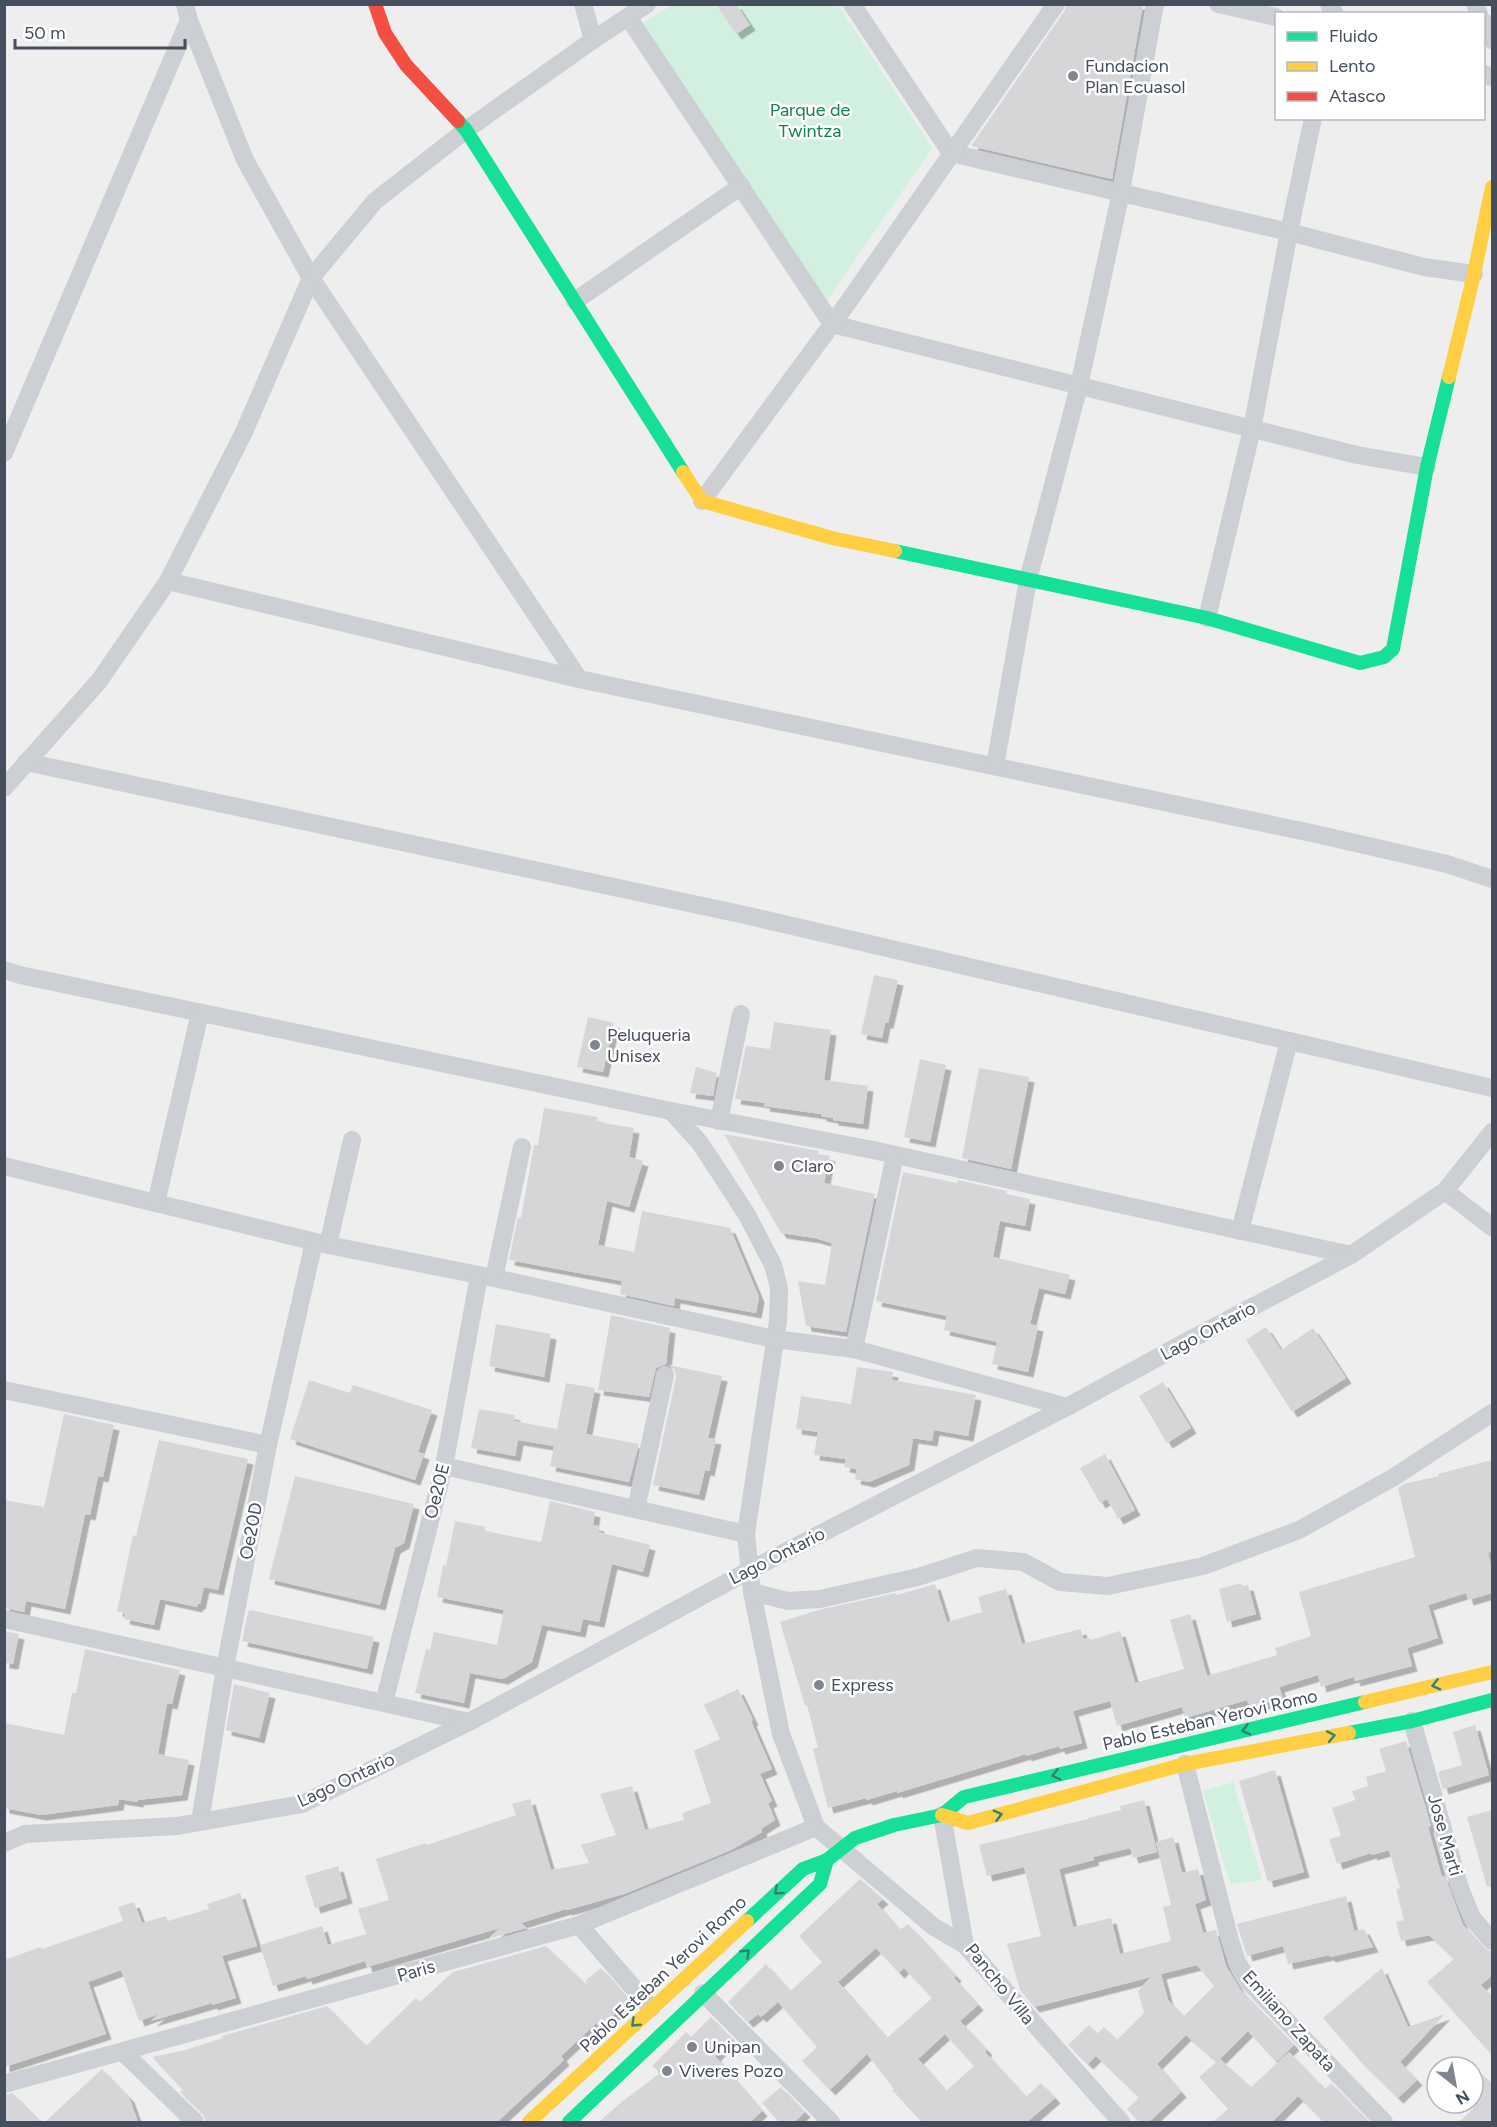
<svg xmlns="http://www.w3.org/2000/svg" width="1497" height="2127" font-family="Figtree,sans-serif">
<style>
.green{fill:#d1f0e0}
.building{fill:#d6d6d9;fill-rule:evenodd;filter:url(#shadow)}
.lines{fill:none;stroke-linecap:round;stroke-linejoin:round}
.street{stroke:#cccfd3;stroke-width:18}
.fast{stroke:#16e098;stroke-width:14}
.slow{stroke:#ffcf43;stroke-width:14}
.jam{stroke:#f24e42;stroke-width:14}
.oneway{stroke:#348171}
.poi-dot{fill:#80868f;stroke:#fff;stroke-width:2}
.labels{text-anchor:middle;stroke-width:5;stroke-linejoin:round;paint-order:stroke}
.poi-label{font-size:18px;fill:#444e5c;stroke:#fff;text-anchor:start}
.park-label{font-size:18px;fill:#118255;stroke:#fff}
.street-label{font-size:18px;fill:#444e5c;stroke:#fff}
</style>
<defs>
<filter id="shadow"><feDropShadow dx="5.5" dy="5.5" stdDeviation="0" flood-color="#0004"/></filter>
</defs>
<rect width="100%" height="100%" fill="#efeeee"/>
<g class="green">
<path d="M 672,5 L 838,5 L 932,148 L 826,302 L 643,23 Z"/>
<path d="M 1233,1782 L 1262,1880 L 1230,1884 L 1203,1791 Z"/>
</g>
<g class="building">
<path d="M 716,4 L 736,4 L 750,25 L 736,34 Z"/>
<path d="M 1067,4 L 1143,4 L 1112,179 L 971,146 L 1065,10 Z"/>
<path d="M 874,975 L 898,980 L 888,1023 L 885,1023 L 882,1038 L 861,1034 Z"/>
<path d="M 588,1017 L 614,1023 L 603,1072 L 577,1067 Z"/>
<path d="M 774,1022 L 831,1030 L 824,1080 L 868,1086 L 863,1124 L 833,1120 L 833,1118 L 821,1116 L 821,1114 L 764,1106 L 765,1103 L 735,1099 L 746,1046 L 770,1049 Z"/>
<path d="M 920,1059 L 946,1065 L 930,1142 L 904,1137 Z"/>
<path d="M 696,1067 L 717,1073 L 713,1096 L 690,1093 Z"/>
<path d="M 979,1068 L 1029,1077 L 1011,1169 L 962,1158 Z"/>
<path d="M 544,1108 L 598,1117 L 597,1122 L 634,1128 L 629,1157 L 643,1161 L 629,1207 L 607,1201 L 598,1245 L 634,1252 L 642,1211 L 730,1228 L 759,1297 L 756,1313 L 675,1298 L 674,1306 L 620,1294 L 622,1281 L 509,1260 L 518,1217 L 521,1218 L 534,1145 L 538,1145 Z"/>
<path d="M 724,1134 L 819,1151 L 818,1154 L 830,1156 L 824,1183 L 875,1194 L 846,1332 L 806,1326 L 798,1281 L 825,1285 L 832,1243 L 815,1238 L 781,1233 Z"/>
<path d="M 903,1172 L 957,1183 L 958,1180 L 1007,1191 L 1006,1194 L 1030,1199 L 1025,1226 L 1000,1221 L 993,1257 L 1070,1275 L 1065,1294 L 1039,1288 L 1030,1324 L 1038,1326 L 1028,1372 L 992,1364 L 997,1342 L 944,1330 L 947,1316 L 876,1301 Z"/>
<path d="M 611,1315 L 670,1328 L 666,1364 L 656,1368 L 649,1397 L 598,1390 Z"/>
<path d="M 496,1324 L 551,1334 L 544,1377 L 489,1366 Z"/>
<path d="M 1266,1327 L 1281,1350 L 1313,1328 L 1346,1378 L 1292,1412 L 1246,1340 Z"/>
<path d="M 669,1365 L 722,1376 L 708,1438 L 716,1439 L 709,1471 L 705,1470 L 699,1495 L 653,1485 L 676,1377 L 675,1371 Z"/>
<path d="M 857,1367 L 893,1372 L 892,1380 L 976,1395 L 968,1436 L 934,1430 L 932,1441 L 913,1438 L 909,1465 L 869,1482 L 855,1479 L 857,1469 L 844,1467 L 846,1459 L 814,1455 L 818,1432 L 796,1429 L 801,1396 L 851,1404 Z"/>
<path d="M 309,1380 L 350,1393 L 353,1385 L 432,1410 L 418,1452 L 424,1454 L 415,1480 L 290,1439 Z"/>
<path d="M 1163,1382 L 1191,1428 L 1167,1443 L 1139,1396 Z"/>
<path d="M 566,1383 L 595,1388 L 586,1434 L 639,1444 L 629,1482 L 550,1466 L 554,1446 L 518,1440 L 515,1456 L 471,1448 L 479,1409 L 515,1415 L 514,1421 L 557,1429 Z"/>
<path d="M 64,1414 L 114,1425 L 103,1477 L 98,1476 L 90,1515 L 85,1514 L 65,1609 L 26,1601 L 24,1612 L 4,1608 L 4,1500 L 44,1507 Z"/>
<path d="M 159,1440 L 248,1459 L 218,1590 L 204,1587 L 200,1604 L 198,1604 L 197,1607 L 160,1599 L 154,1625 L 124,1619 L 125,1613 L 117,1611 L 133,1535 L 136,1536 Z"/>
<path d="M 1105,1454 L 1135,1510 L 1118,1519 L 1107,1499 L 1100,1503 L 1080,1468 Z"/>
<path d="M 1492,1460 L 1492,1551 L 1488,1553 L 1492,1569 L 1492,1593 L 1468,1600 L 1466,1593 L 1428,1605 L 1438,1638 L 1407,1648 L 1412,1666 L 1355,1681 L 1354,1677 L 1321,1687 L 1318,1675 L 1279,1687 L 1283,1698 L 1250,1708 L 1247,1700 L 1185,1718 L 1182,1707 L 1117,1726 L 1110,1701 L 1073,1711 L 1082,1743 L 1060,1749 L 1059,1746 L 1026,1756 L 1026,1754 L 897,1793 L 897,1791 L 867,1800 L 866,1798 L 828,1808 L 813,1749 L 818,1748 L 807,1705 L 805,1706 L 780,1622 L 818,1610 L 896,1593 L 897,1595 L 935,1584 L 947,1622 L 982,1612 L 978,1597 L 1006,1589 L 1022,1644 L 1081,1629 L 1083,1639 L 1090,1638 L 1091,1640 L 1120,1631 L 1135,1683 L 1184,1669 L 1170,1620 L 1190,1614 L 1207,1676 L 1277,1655 L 1275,1648 L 1311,1636 L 1299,1592 L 1415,1557 L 1398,1488 L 1404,1484 L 1439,1476 L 1438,1474 Z"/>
<path d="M 295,1476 L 414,1504 L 404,1543 L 395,1548 L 380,1605 L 269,1579 Z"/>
<path d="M 550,1501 L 595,1512 L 593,1525 L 599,1526 L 598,1532 L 650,1545 L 643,1572 L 612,1564 L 599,1622 L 583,1619 L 580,1632 L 542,1625 L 532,1662 L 503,1679 L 470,1673 L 464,1703 L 415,1693 L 426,1649 L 430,1650 L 434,1632 L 497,1645 L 504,1610 L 437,1597 L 443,1565 L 446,1566 L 455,1521 L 486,1527 L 485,1531 L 541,1542 Z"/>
<path d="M 1241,1583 L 1242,1586 L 1248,1585 L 1256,1614 L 1227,1622 L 1219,1589 Z"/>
<path d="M 250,1610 L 374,1637 L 367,1669 L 242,1641 L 248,1612 Z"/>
<path d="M 4,1631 L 19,1634 L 13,1664 L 4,1663 Z"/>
<path d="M 85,1649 L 180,1670 L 172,1704 L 167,1703 L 158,1754 L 189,1760 L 182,1795 L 138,1800 L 138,1802 L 119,1799 L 118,1805 L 41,1815 L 4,1808 L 4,1723 L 64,1735 L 72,1693 L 76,1693 Z"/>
<path d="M 234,1684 L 270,1693 L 259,1738 L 226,1730 Z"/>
<path d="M 738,1689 L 753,1720 L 751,1721 L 772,1769 L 760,1774 L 772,1801 L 768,1803 L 775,1820 L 761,1829 L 762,1832 L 731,1850 L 624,1894 L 567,1910 L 566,1909 L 521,1923 L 527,1928 L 489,1938 L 500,1928 L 367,1967 L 365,1961 L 307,1979 L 306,1976 L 273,1986 L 260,1945 L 322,1926 L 328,1945 L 366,1934 L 358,1909 L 389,1900 L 376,1859 L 426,1843 L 427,1845 L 516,1815 L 512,1804 L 530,1799 L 551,1870 L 589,1863 L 581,1845 L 616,1835 L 600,1794 L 632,1786 L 645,1830 L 684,1820 L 682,1813 L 711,1803 L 694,1751 L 720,1739 L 704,1705 Z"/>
<path d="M 1475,1725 L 1489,1775 L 1443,1789 L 1438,1772 L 1462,1765 L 1453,1732 Z"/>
<path d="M 1406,1741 L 1431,1826 L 1428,1827 L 1442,1877 L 1445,1876 L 1463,1925 L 1484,1948 L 1492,1952 L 1492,1975 L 1481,1985 L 1492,1997 L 1492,2055 L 1427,1982 L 1454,1959 L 1429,1935 L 1401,1941 L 1396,1922 L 1404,1920 L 1396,1889 L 1400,1888 L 1389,1850 L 1372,1855 L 1371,1853 L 1337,1864 L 1329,1839 L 1341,1836 L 1332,1808 L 1355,1800 L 1352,1791 L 1368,1786 L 1366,1777 L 1386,1771 L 1379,1749 Z"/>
<path d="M 1275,1770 L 1304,1872 L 1268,1882 L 1239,1781 Z"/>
<path d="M 1144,1800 L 1157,1852 L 1133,1858 L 1130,1848 L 1093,1857 L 1094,1860 L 1059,1869 L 1073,1927 L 1111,1918 L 1120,1954 L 1171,1941 L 1163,1907 L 1171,1905 L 1156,1842 L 1173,1837 L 1182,1873 L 1198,1869 L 1206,1900 L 1195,1904 L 1203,1933 L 1216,1930 L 1226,1966 L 1240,1989 L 1294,2045 L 1276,2062 L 1248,2031 L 1217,2062 L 1186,2035 L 1157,2064 L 1181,2092 L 1149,2122 L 1139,2122 L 1127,2109 L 1139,2097 L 1096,2056 L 1088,2064 L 1068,2045 L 1089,2025 L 1097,2034 L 1104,2027 L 1117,2040 L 1144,2013 L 1138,1991 L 1151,1977 L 1034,2007 L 1020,1990 L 1007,1944 L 1041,1936 L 1024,1867 L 987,1876 L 979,1845 L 1088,1819 L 1088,1818 L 1121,1810 L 1120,1806 ZM 1197,1965 L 1214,1986 L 1184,2016 L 1168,2000 L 1161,1974 Z"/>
<path d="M 1492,1810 L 1492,1886 L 1487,1887 L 1467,1817 Z"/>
<path d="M 338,1866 L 347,1898 L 315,1908 L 305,1876 Z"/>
<path d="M 860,1879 L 883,1899 L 877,1904 L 900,1930 L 908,1924 L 956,1976 L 954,1978 L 978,2005 L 960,2021 L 987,2050 L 985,2052 L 1026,2097 L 1041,2083 L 1055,2098 L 1027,2122 L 922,2122 L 892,2090 L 894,2089 L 867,2054 L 830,2090 L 802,2061 L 817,2047 L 778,2002 L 761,2017 L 758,2014 L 748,2022 L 728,2002 L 766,1964 L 790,1991 L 784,1997 L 822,1962 L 799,1936 ZM 876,1948 L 899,1973 L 904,1968 L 932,1998 L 887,2038 L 838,1982 ZM 945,2034 L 974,2066 L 946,2091 L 918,2059 Z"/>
<path d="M 240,1893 L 257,1946 L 222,1956 L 236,1998 L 212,2005 L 212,2003 L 151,2021 L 159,2014 L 139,2021 L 121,1970 L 88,1982 L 106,2034 L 4,2067 L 4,1960 L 41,1947 L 42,1949 L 123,1921 L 118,1907 L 134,1902 L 142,1923 L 166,1916 L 168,1921 L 209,1909 L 207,1904 Z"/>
<path d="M 1346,1896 L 1354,1931 L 1364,1929 L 1373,1947 L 1330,1957 L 1329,1955 L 1288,1964 L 1283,1946 L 1247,1956 L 1237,1924 Z"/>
<path d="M 546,1946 L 587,1985 L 586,1980 L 601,1968 L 629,2000 L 600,2028 L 596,2023 L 561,2056 L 564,2060 L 497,2122 L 206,2122 L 203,2114 L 180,2092 L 183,2090 L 152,2057 L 185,2050 L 223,2038 L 222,2036 L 327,2006 L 366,2046 L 416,1998 L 420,2002 L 453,1972 Z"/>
<path d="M 1382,1968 L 1408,2027 L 1445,2014 L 1400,2062 L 1417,2080 L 1398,2098 L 1361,2062 L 1323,2018 Z"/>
<path d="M 711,2017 L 732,2039 L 715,2056 L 762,2111 L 750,2122 L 599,2122 L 619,2104 L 660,2073 L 652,2066 L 686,2032 L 691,2037 Z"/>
<path d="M 1289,2052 L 1325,2089 L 1331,2083 L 1369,2122 L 1324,2122 L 1298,2096 L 1272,2122 L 1213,2122 L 1228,2109 L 1199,2077 L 1220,2059 L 1251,2087 Z"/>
<path d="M 1473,2067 L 1492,2083 L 1492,2122 L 1459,2122 L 1473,2109 Z"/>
<path d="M 102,2069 L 129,2097 L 138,2122 L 45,2122 Z"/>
<path d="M 781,2087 L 805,2112 L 794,2122 L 779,2122 L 762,2103 Z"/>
<path d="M 13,2093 L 41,2122 L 4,2122 L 4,2095 Z"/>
</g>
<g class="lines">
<g class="street">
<path d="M 185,4 L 189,20 L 245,160 L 311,278 L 579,679"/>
<path d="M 583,4 L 593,40"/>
<path d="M 852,4 L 951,153 L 1289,232 L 1424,267 L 1474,274"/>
<path d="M 1218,4 L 1276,17"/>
<path d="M 1329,4 L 1335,14"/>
<path d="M 1475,4 L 1479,14"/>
<path d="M 628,17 L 832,324 L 1357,455 L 1427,467"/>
<path d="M 1484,22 L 1492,40"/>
<path d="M 1484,74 L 1492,77"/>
<path d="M 575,301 L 741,186"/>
<path d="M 4,453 L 189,20"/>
<path d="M 702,501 L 849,301 L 1056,4"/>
<path d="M 168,581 L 579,679 L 1316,834 L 1447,864 L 1492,879"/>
<path d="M 1207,618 L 1252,429 L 1289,232 L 1313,118"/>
<path d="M 26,762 L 745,915 L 1492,1088"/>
<path d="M 995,766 L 1028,580 L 1079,386 L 1121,192 L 1155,4"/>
<path d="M 4,788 L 99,681 L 168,581 L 243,434 L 311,278 L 375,201 L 466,130 L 593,40 L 647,4"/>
<path d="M 4,970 L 20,975 L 671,1111 L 700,1143 L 725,1181 L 747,1215 L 773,1265 L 779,1288 L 778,1321 L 746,1534 L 752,1592 L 781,1734 L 816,1827 L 934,1927 L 965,1945"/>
<path d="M 671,1111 L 873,1150 L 1351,1255"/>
<path d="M 719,1121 L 741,1014"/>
<path d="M 4,1166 L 328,1245 L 494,1278 L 774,1339 L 854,1349 L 1067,1407"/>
<path d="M 1445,1191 L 1492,1227"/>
<path d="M 156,1203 L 200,1013"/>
<path d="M 1240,1231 L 1289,1041"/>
<path d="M 328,1245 L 352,1140"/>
<path d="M 494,1278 L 522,1147"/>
<path d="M 854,1349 L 895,1155"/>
<path d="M 4,1390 L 268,1445"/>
<path d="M 444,1466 L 746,1534"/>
<path d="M 636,1509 L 665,1375"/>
<path d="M 752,1592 L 788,1601 L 820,1599 L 918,1577 L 977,1558 L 1023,1562 L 1060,1582 L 1108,1586 L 1203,1566 L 1299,1530 L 1394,1477 L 1492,1413"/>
<path d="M 4,1619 L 469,1722"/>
<path d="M 384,1703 L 444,1466 L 479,1276"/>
<path d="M 1412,1721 L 1460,1888 L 1472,1918 L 1492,1941"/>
<path d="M 1185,1764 L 1229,1937 L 1237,1962 L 1250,1983 L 1384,2122"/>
<path d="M 942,1815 L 965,1945 L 1121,2122"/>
<path d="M 200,1822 L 225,1668 L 268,1445 L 314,1242"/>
<path d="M 4,1843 L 25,1834 L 177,1826 L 302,1804 L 469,1722 L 750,1570 L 1067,1407 L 1184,1343 L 1351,1255 L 1445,1191 L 1492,1132"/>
<path d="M 579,1925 L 651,2008"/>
<path d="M 703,1993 L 831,2122"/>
<path d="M 123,2052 L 195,2122"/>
<path d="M 4,2084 L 579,1925 L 816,1827"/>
</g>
<g class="fast">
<path d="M 458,121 L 466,130 L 683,472"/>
<path d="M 895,551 L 1207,618 L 1360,663 L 1384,657 L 1393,649 L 1427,467 L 1449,377"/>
<path d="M 1349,1733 L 1412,1721 L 1492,1700"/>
<path d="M 747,1921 L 803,1869 L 827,1860 L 855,1838 L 894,1825 L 942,1815 L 964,1797 L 1365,1702"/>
<path d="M 569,2122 L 820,1884 L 827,1860"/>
</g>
<g class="slow">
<path d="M 1449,377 L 1474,274 L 1492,187"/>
<path d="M 683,472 L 702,501 L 832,538 L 895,551"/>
<path d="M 1365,1702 L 1492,1672"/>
<path d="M 942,1815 L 968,1823 L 1185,1764 L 1349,1733"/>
<path d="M 529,2122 L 747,1921"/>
</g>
<path class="jam" d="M 375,4 L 385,33 L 406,65 L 458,121"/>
</g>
<defs><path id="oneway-chevron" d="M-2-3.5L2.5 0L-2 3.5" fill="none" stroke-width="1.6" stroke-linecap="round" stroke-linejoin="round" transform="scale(1.5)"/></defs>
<g class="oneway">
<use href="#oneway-chevron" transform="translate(1436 1685) rotate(167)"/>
<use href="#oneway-chevron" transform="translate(1246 1730) rotate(167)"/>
<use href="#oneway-chevron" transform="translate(1331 1736) rotate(-11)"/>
<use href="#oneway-chevron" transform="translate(1056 1775) rotate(167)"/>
<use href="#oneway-chevron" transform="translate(998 1815) rotate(-15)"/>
<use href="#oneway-chevron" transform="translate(778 1891) rotate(138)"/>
<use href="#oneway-chevron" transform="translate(746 1953) rotate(-43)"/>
<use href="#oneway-chevron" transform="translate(635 2023) rotate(137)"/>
</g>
<g class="poi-dot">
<circle cx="1073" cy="76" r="6"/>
<circle cx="595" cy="1045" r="6"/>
<circle cx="779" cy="1166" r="6"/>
<circle cx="819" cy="1685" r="6"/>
<circle cx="692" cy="2047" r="6"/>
<circle cx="667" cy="2071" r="6"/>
</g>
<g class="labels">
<g class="poi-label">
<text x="1085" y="72">Fundacion<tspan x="1085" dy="21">Plan Ecuasol</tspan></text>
<text x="607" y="1041">Peluqueria<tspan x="607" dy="21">Unisex</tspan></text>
<text x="791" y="1172">Claro</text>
<text x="831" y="1691">Express</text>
<text x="704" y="2053">Unipan</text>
<text x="679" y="2077">Viveres Pozo</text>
</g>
<g class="park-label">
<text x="810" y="116">Parque de<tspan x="810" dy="21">Twintza</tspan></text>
</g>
<g class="street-label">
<text transform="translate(1208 1331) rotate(-28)" y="6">Lago Ontario</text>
<text transform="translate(437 1491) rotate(-76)" y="6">Oe20E</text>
<text transform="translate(251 1531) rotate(-79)" y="6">Oe20D</text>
<text transform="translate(777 1556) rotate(-27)" y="6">Lago Ontario</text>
<text transform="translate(1210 1720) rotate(-13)" y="6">Pablo Esteban Yerovi Romo</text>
<text transform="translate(346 1780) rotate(-25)" y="6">Lago Ontario</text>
<text transform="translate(1445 1835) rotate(74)" y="6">Jose Marti</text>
<text transform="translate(416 1971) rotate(-16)" y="6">Paris</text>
<text transform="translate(663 1974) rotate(-43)" y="6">Pablo Esteban Yerovi Romo</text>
<text transform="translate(1000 1984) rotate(51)" y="6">Pancho Villa</text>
<text transform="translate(1289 2021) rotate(48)" y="6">Emiliano Zapata</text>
</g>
</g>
<rect width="1497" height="2127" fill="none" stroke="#444e5c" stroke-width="12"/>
<rect x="1275" y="12" width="210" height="108" fill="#ffffff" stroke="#b4b8be" stroke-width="1.5"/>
<rect x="1287" y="32" width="30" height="9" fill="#16e098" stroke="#b4b8be" stroke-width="1.5"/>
<text x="1329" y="42" font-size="18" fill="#444e5c">Fluido</text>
<rect x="1287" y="62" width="30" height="9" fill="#ffcf43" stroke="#b4b8be" stroke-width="1.5"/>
<text x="1329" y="72" font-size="18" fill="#444e5c">Lento</text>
<rect x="1287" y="92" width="30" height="9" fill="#f24e42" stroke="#b4b8be" stroke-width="1.5"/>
<text x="1329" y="102" font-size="18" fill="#444e5c">Atasco</text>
<g transform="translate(1455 2085) rotate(149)"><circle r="28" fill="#ffffff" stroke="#b4b8be" stroke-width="1.5"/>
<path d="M0-4.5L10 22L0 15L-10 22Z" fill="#80868f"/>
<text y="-9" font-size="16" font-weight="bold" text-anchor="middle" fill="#444e5c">N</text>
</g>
<path d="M15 39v9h170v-9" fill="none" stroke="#444e5c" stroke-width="3"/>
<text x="24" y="39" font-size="18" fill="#444e5c" stroke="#ffffff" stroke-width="4.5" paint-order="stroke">50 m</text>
</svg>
